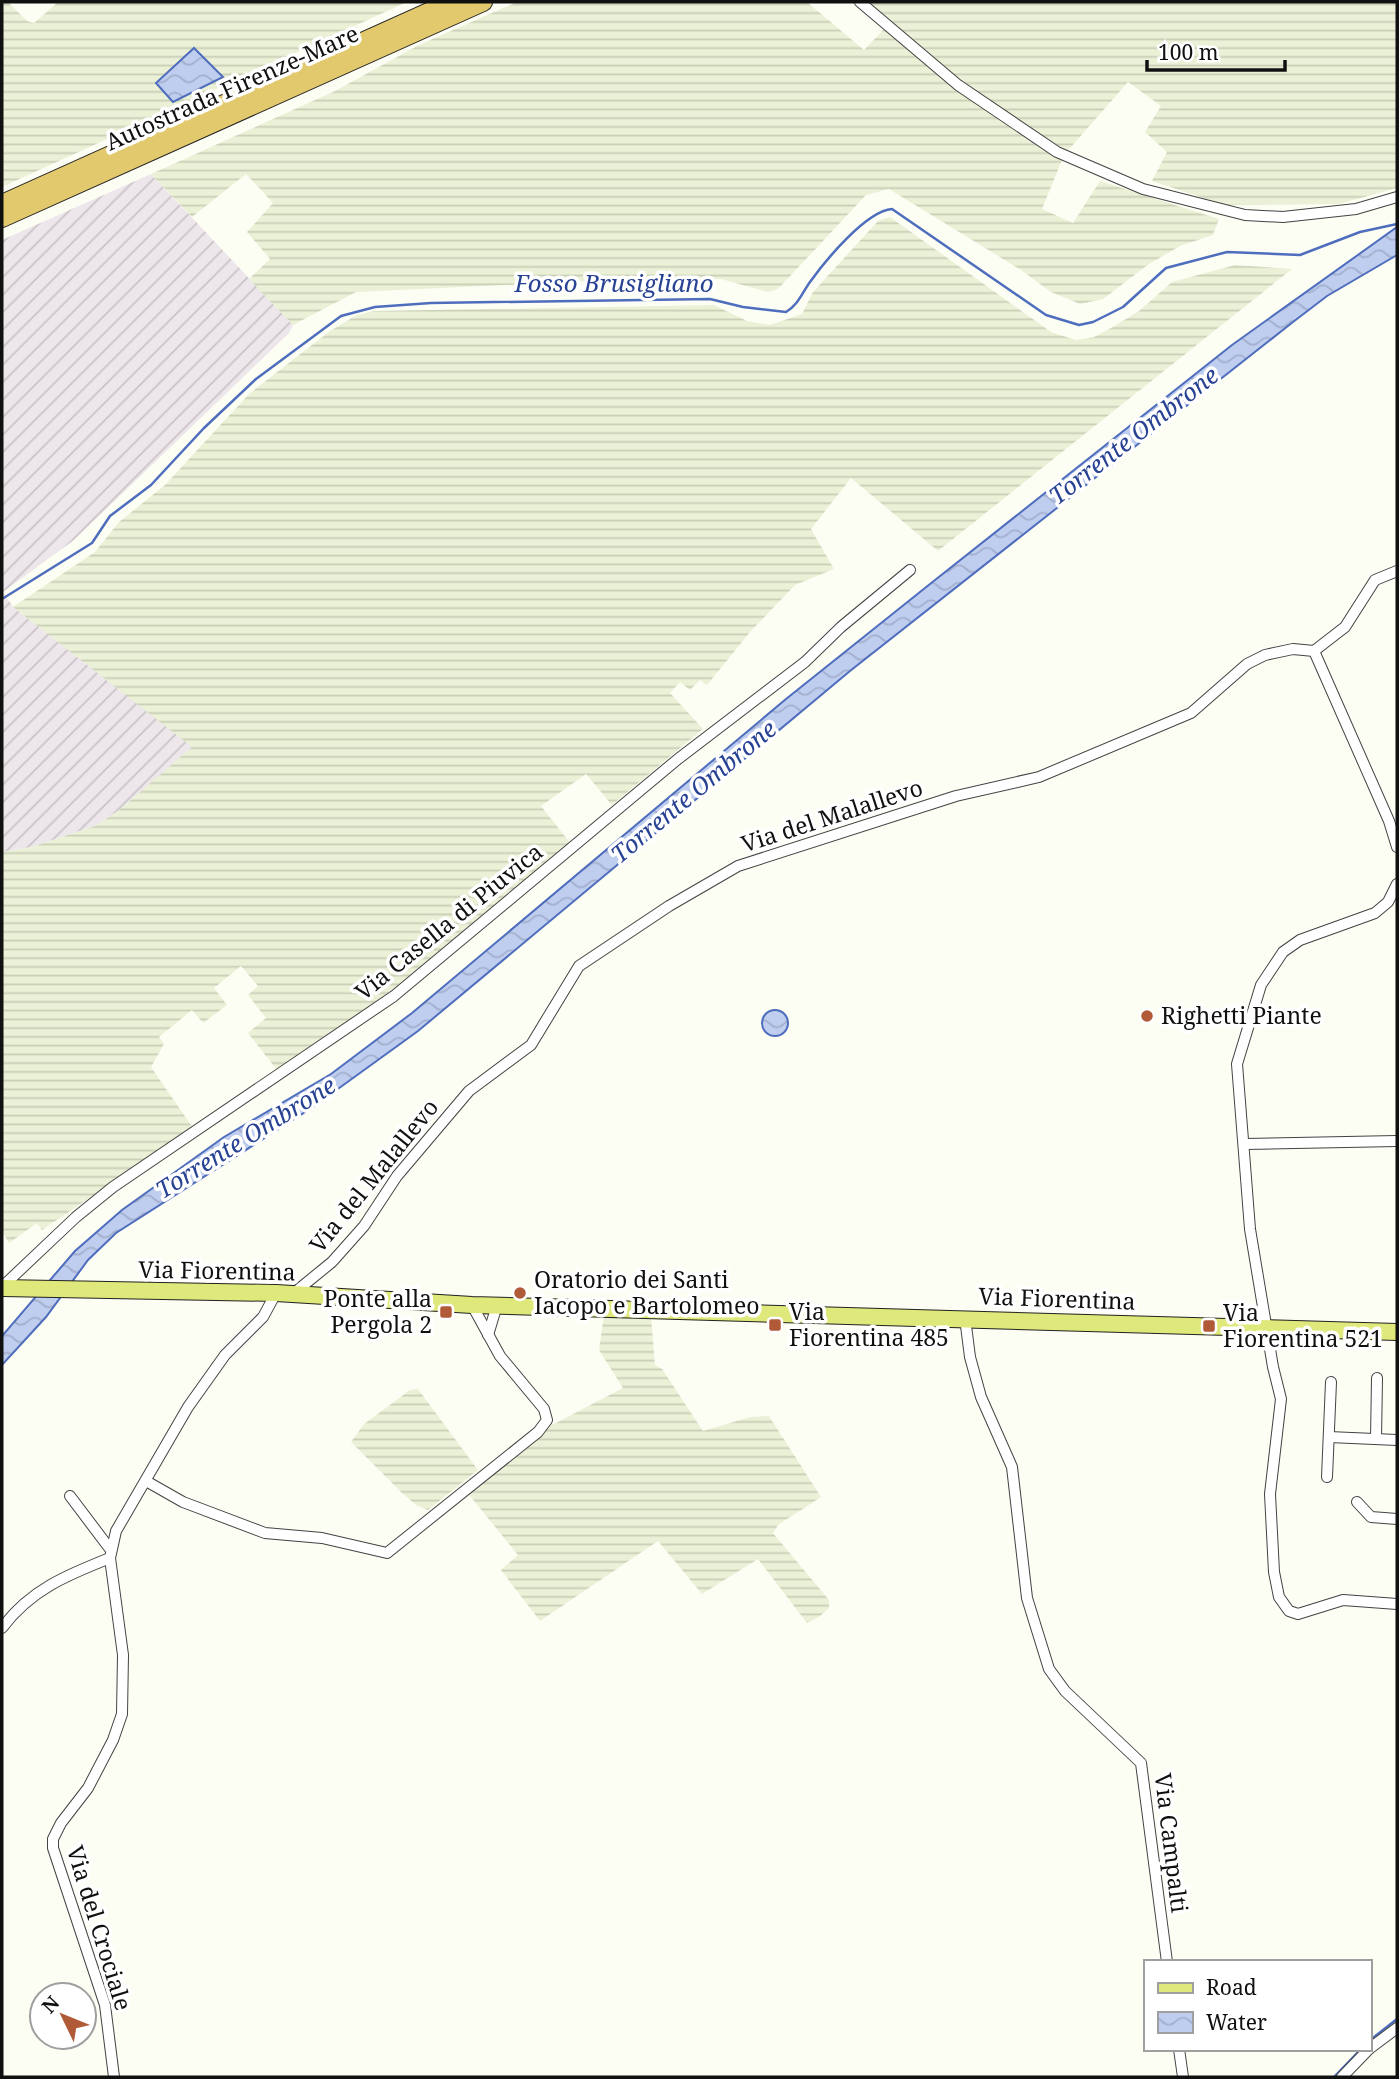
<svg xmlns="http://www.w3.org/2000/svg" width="1399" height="2079" font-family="'Noto Serif',serif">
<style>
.industrial{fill:url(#industrial-furrows)}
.farmland{fill:url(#farmland-rules)}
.water{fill:url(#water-waves);stroke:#4f6dbd;stroke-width:2}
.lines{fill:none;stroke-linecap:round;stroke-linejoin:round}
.stream{stroke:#4f6dbd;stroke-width:2.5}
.minor-casing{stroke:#434343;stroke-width:12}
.primary-casing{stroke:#212121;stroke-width:18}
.motorway-casing{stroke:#212121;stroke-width:20}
.minor{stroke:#fff;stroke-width:10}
.primary{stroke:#dfe87a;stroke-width:16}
.motorway{stroke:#e3c96d;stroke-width:18}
.poi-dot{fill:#b05a38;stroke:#fff;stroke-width:2.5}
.labels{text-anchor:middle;stroke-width:7;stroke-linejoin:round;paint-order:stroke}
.street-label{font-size:23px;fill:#101010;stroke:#fff}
.poi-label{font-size:23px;fill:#101010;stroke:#fff;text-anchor:start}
.water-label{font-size:24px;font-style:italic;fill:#274193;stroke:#fff}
</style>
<defs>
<pattern id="industrial-furrows" width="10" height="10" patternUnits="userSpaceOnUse" patternTransform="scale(1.75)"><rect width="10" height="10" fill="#ede6eb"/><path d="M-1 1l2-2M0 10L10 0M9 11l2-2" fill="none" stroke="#cac4c8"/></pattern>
<pattern id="farmland-rules" width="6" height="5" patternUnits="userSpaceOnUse" patternTransform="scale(1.75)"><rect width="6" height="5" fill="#ebf1d6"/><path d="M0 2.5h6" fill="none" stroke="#c8ceb7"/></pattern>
<pattern id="water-waves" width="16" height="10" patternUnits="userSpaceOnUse" patternTransform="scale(1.75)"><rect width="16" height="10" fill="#bfcdef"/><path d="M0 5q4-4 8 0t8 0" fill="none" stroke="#a3afcc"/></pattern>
</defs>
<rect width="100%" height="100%" fill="#fcfef4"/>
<path class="industrial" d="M 151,174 L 293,325 L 289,333 L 74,540 L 3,592 L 13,607 L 193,747 L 118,811 L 95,826 L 32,847 L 2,852 L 2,240 Z"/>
<g class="farmland">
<path d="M 2,2 L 8,2 L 27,21 L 34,23 L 58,2 L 407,2 L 2,187 Z"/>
<path d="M 517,2 L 807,2 L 864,50 L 890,23 L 866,2 L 1397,2 L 1397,188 L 1339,204 L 1225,205 L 1152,181 L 1167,152 L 1145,132 L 1161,106 L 1128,82 L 1064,155 L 1042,209 L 1073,223 L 1100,181 L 1219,219 L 1213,235 L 1180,246 L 1149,264 L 1103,299 L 1080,304 L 1051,292 L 1021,270 L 889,189 L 866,195 L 778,289 L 768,292 L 721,279 L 655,278 L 356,292 L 293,325 L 249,279 L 270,259 L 247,232 L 273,203 L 246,174 L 192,217 L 151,174 L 335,91 L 419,45 Z"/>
<path d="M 890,217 L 1051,332 L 1076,340 L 1094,337 L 1111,328 L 1139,311 L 1172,282 L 1235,265 L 1292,269 L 938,551 L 851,478 L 811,529 L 834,569 L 795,585 L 750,632 L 707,685 L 700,680 L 690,690 L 680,682 L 670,693 L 703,729 L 612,805 L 586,774 L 541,806 L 571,844 L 389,992 L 277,1070 L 248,1033 L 266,1018 L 248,995 L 258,986 L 241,966 L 214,988 L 227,1005 L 203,1023 L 192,1010 L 159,1037 L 164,1044 L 151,1067 L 193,1128 L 42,1230 L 37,1223 L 9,1243 L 2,1231 L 2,852 L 32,847 L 95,826 L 118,811 L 192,747 L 13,607 L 95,552 L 119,522 L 165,485 L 249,394 L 330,331 L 357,315 L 374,311 L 714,305 L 747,321 L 770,325 L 802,314 L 813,292 L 878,221 Z"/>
<path d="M 604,1315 L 651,1316 L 655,1365 L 662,1369 L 703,1431 L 750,1417 L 769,1416 L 821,1497 L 778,1525 L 773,1533 L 829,1600 L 829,1608 L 819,1617 L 807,1623 L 758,1559 L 702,1594 L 658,1541 L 540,1621 L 501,1570 L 518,1555 L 466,1491 L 549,1424 L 554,1424 L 623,1388 L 599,1350 Z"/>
<path d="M 418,1389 L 478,1470 L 428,1510 L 416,1505 L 402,1493 L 351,1442 L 364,1424 L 410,1390 Z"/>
</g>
<g class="water">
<path d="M 194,48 L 223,77 L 173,102 L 156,83 Z"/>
<path d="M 1397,227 L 1397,255 L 1327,296 L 1293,322 L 850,671 L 418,1031 L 313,1107 L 116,1233 L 88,1260 L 46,1317 L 2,1365 L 2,1336 L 75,1251 L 122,1210 L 224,1137 L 331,1074 L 412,1013 L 786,699 L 930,584 L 1232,345 Z"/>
<circle cx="775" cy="1023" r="13"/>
</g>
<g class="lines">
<g class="stream">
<path d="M 2,599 L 92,543 L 110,516 L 151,485 L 204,428 L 256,379 L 341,316 L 375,307 L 431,303 L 710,299 L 743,307 L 786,312 C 798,305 802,293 810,282 C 825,261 866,211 892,209 L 1046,315 L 1079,325 L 1093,322 L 1123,307 L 1166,268 L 1227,252 L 1300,255 L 1360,232 L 1397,224"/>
<path d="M 1369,2041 L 1397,2019"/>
<path d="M 1335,2076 L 1361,2049"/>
</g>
<g class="minor-casing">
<g id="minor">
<path d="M 860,2 L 958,85 L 1057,152 L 1143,189 L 1245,215 L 1283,217 L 1356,209 L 1397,197"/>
<path d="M 1314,651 L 1345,627 L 1375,580 L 1397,571"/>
<path d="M 1397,884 L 1388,902 L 1375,913 L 1300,940 L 1283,952 L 1261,985 L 1237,1064 L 1250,1229 L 1273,1367 L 1281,1399 L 1270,1494 L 1274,1572 L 1279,1597 L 1289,1611 L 1298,1614 L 1343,1600 L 1397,1604"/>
<path d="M 1245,1144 L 1397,1141"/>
<path d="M 2,1287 L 76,1217 L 113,1187 L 394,996 L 678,759 L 805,662 L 841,627 L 910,570"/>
<path d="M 294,1293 L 332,1262 L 364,1226 L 397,1176 L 469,1091 L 531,1045 L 579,966 L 669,906 L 738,866 L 956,796 L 1039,777 L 1191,713 L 1247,664 L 1265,655 L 1293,649 L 1314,651 L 1389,821 L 1397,847"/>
<path d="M 965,1318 L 970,1357 L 981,1397 L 1012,1467 L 1027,1598 L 1049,1669 L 1065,1691 L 1141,1763 L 1167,1962"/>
<path d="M 488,1335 L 497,1305"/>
<path d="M 1329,1437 L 1397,1440"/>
<path d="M 1376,1439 L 1377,1378"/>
<path d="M 1327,1477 L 1331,1382"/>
<path d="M 146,1481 L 183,1502 L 265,1533 L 322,1538 L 387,1553 L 538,1432 L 547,1420 L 544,1409 L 500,1356 L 472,1305"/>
<path d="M 70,1496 L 110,1549"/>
<path d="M 1357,1502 L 1371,1517 L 1397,1519"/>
<path d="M 2,1628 C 30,1590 67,1575 110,1558"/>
<path d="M 1179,2049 L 1183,2077"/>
<path d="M 1369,2049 L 1397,2028"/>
<path d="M 114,2077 L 105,2005 L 53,1848 L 53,1839 L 61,1823 L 88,1788 L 113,1740 L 122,1714 L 123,1655 L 110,1558 L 116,1531 L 188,1407 L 225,1355 L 263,1317 L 276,1293"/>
<path d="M 1342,2077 L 1369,2049"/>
</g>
</g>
<g class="primary-casing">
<path id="primary" d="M 2,1288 L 276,1293 L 472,1305 L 1397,1332"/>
</g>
<g class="motorway-casing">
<g id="motorway">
<path d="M 2,204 L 451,2"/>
<path d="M 2,218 L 483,2"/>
</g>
</g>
<use href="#minor" class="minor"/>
<use href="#primary" class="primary"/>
<use href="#motorway" class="motorway"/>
</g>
<g class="poi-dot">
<circle cx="1147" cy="1016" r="7"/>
<circle cx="520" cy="1293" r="7"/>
<rect x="439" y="1305" width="14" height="14" rx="3.5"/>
<rect x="768" y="1318" width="14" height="14" rx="3.5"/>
<rect x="1202" y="1319" width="14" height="14" rx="3.5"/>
</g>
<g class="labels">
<g class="street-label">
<text transform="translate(232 88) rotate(-24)" y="8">Autostrada Firenze-Mare</text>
<text transform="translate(832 816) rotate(-18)" y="8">Via del Malallevo</text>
<text transform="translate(449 922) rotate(-39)" y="8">Via Casella di Piuvica</text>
<text transform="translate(374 1176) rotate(-51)" y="8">Via del Malallevo</text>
<text transform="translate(217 1271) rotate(1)" y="8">Via Fiorentina</text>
<text transform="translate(1057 1299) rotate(2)" y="8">Via Fiorentina</text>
<text transform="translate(1171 1843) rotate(83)" y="8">Via Campalti</text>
<text transform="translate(99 1928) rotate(73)" y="8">Via del Crociale</text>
</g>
<g class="poi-label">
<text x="1161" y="1024">Righetti Piante</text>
<text x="534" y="1288">Oratorio dei Santi<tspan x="534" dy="26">Iacopo e Bartolomeo</tspan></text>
<text x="432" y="1307" text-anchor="end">Ponte alla<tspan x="432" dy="26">Pergola 2</tspan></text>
<text x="789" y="1320">Via<tspan x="789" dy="26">Fiorentina 485</tspan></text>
<text x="1223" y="1321">Via<tspan x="1223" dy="26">Fiorentina 521</tspan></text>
</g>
<g class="water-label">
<text x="614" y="292">Fosso Brusigliano</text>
<text transform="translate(1134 436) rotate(-38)" y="8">Torrente Ombrone</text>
<text transform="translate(694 792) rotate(-40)" y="8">Torrente Ombrone</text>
<text transform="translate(246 1138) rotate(-32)" y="8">Torrente Ombrone</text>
</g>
</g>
<rect width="1399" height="2079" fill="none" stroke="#101010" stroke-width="7"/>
<rect x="1144" y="1960" width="228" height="91" fill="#ffffff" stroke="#9f9f9f" stroke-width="2"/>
<rect x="1158" y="1983" width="35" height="10" fill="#dfe87a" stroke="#9f9f9f" stroke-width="2"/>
<text x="1206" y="1995" font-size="21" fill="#101010">Road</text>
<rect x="1158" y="2012" width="35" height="21" fill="url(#water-waves)" stroke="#9f9f9f" stroke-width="2"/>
<text x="1206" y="2030" font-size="21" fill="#101010">Water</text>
<g transform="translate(63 2016) rotate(313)"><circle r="33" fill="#ffffff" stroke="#9f9f9f" stroke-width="2"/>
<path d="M0-5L12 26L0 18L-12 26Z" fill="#b05a38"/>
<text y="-10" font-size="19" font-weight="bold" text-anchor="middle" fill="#101010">N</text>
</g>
<path d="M1147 60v10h138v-10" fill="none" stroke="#101010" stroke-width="3.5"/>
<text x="1158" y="60" font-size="21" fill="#101010" stroke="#ffffff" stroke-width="5" paint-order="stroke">100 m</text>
</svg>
